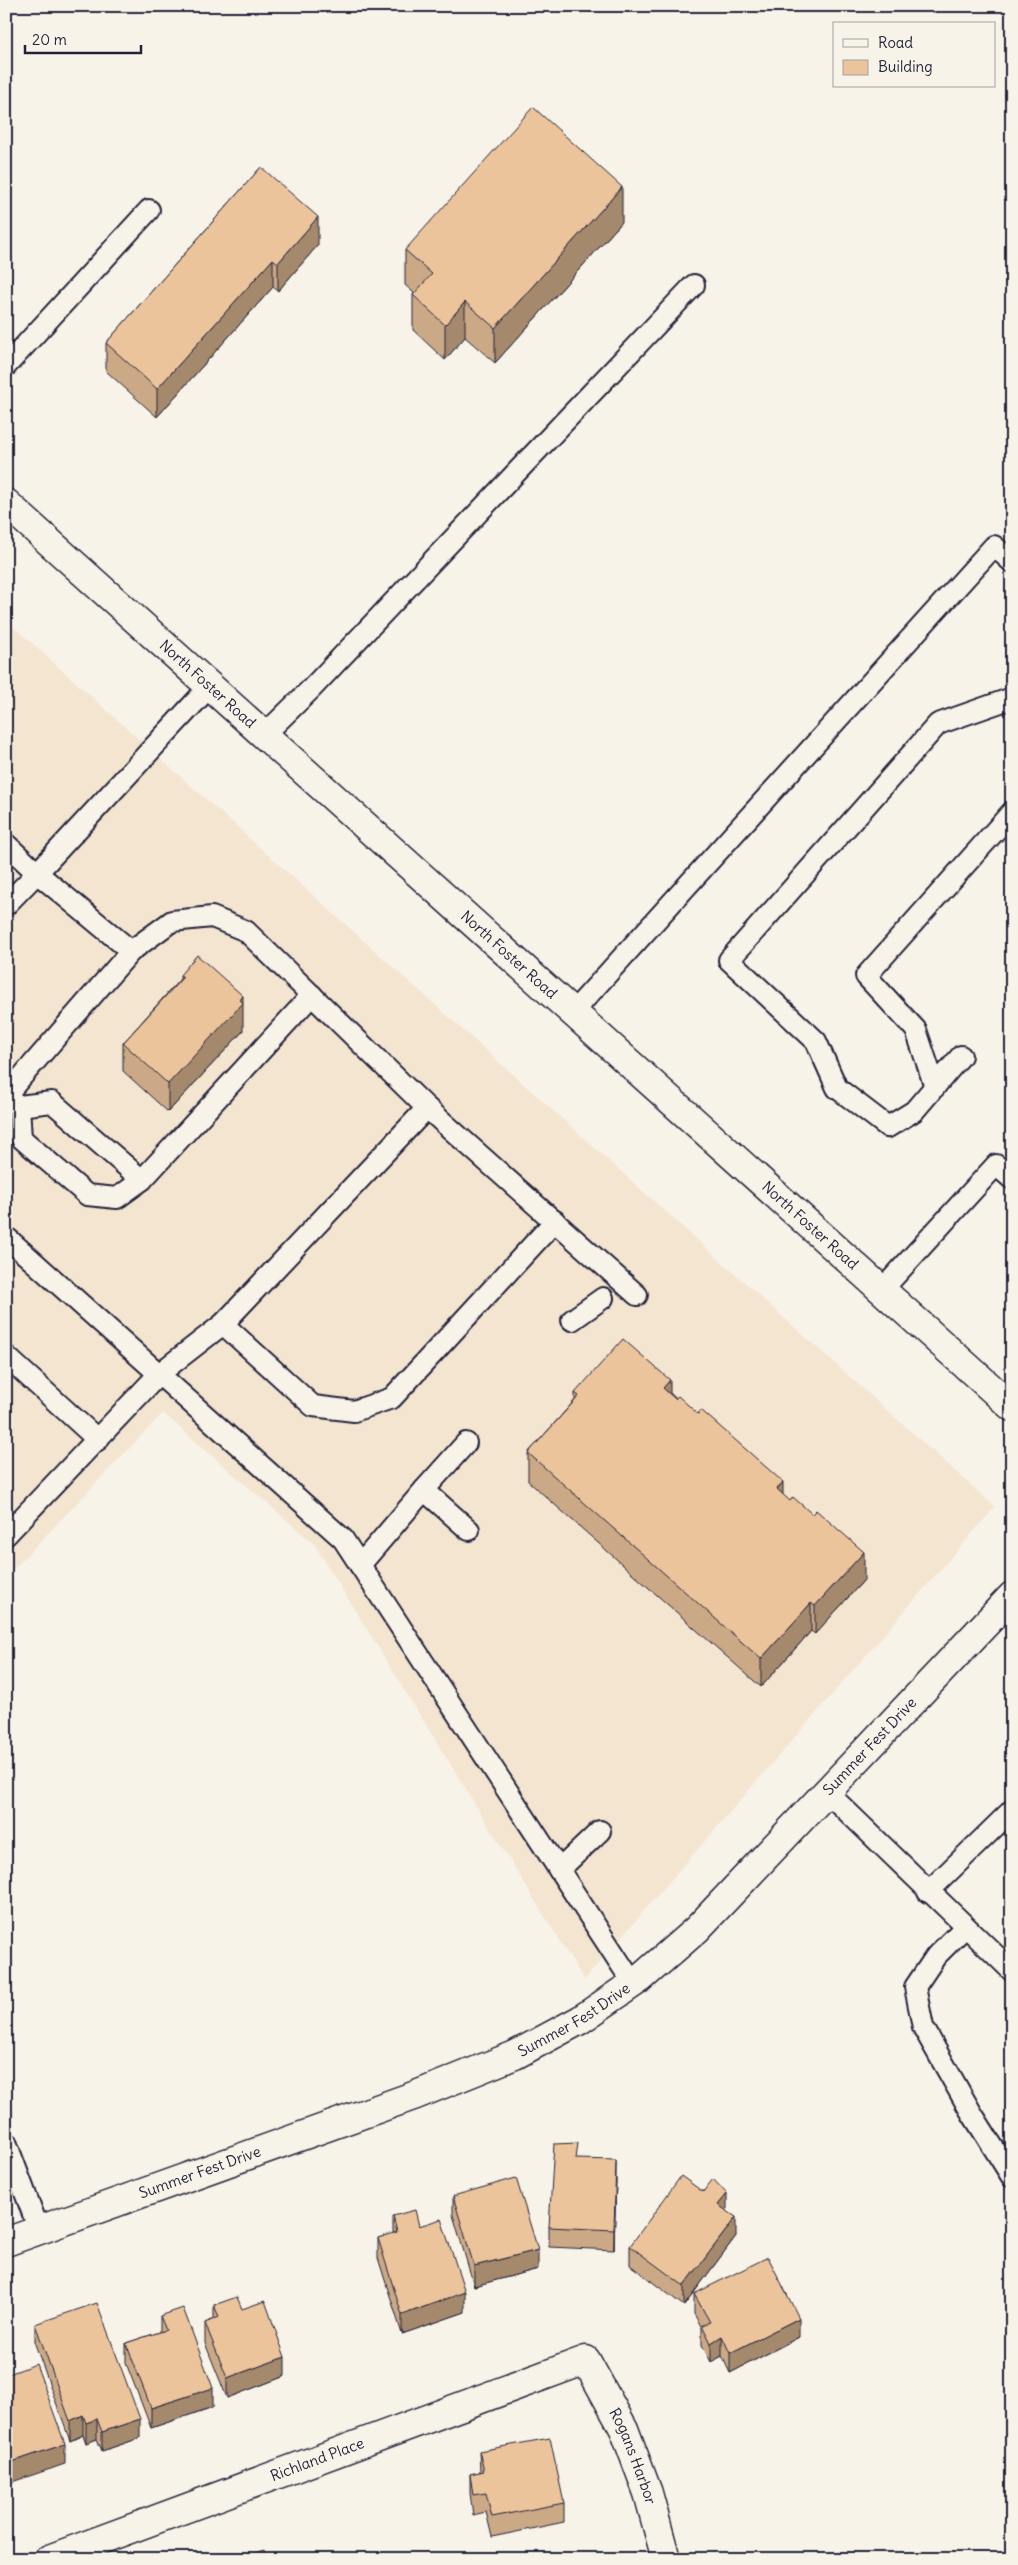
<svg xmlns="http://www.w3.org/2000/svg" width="1018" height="2565" font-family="Delius,sans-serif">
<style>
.built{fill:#f4e5d1}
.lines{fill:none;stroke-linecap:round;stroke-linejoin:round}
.service-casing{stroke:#22223b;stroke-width:24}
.minor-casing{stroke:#22223b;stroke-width:31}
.tertiary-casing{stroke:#22223b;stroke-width:31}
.secondary-casing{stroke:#22223b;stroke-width:31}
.service{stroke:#f7f3e8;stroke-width:20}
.minor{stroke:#f7f3e8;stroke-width:28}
.tertiary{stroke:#f7f3e8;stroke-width:28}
.secondary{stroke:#f7f3e8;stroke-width:28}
.wall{fill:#cba986;stroke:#22223b}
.shaded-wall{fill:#a5896d;stroke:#22223b}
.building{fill:#ecc49c;stroke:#22223b}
.labels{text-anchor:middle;stroke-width:4;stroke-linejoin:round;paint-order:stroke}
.street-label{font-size:15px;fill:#22223b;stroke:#f7f3e8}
</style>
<rect width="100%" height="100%" fill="#f7f3e8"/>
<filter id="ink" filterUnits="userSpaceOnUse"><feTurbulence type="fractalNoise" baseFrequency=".02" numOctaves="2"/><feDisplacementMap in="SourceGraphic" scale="10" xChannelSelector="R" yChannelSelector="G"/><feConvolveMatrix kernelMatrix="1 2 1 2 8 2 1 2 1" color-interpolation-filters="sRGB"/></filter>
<g filter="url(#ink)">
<path class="built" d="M 6,620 L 995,1507 L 584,1980 L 314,1544 L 163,1413 L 6,1577 Z"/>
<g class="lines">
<g class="service-casing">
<g id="service">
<path d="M 6,366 L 149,210"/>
<path d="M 264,735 L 312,688 L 694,285"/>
<path d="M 6,844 L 37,873 L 210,686"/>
<path d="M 6,905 L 37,873 L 131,951 L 6,1095"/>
<path d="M 573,1012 L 994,546 L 1012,562"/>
<path d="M 961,1056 L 914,1111 L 888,1127 L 837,1088 L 816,1041 L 729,960 L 938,724 L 1012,698"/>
<path d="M 935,1087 L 916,1030 L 866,976 L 1012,812"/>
<path d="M 6,1096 L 19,1106 L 52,1102 L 142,1180 L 312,995"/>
<path d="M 19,1106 L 21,1138 L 87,1195 L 117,1198 L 142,1180"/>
<path d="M 427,1108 L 637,1295"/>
<path d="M 6,1237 L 343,1539 L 633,1983"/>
<path d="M 882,1290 L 996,1165 L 1012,1179"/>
<path d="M 572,1320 L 603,1298"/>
<path d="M 223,1324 L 313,1406 L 354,1411 L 392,1398 L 555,1221"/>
<path d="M 6,1356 L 98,1440"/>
<path d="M 424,1490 L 466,1443"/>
<path d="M 6,1535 L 160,1373 L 223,1324 L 427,1108 L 246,931 L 212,917 L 172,921 L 131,951"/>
<path d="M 360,1565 L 424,1490 L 469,1530"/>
<path d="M 827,1792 L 1012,1971"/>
<path d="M 559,1870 L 600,1831"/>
<path d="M 928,1892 L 1012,1810"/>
<path d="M 965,1927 L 936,1956 L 915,1987 L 923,2027 L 971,2112 L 1012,2177"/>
<path d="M 6,2142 L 39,2230"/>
</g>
</g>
<g class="minor-casing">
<g id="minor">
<path id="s1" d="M 49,2559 L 586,2360 L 624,2429 L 648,2493 L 666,2559"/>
</g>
</g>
<g class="tertiary-casing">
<g id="tertiary">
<path id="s2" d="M 6,2242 L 416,2095 L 515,2055 L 580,2020 L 641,1978 L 697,1929 L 1012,1596"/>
</g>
</g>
<g class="secondary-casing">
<g id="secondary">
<path id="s3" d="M 6,503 L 1012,1407"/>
</g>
</g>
<use href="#service" class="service"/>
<use href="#minor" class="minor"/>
<use href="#tertiary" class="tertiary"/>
<use href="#secondary" class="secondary"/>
</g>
<g class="wall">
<path d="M 261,167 L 318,245 L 278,291 L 273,287 L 157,417 L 106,371 L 106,343 Z"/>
<path d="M 622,222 L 495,363 L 465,337 L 445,360 L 413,330 L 413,295 L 414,293 L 405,285 L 405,250 Z"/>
<path d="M 180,975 L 243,1031 L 168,1112 L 123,1071 L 123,1043 L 180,979 Z"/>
<path d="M 575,1393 L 670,1393 L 783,1495 L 864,1580 L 815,1634 L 811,1631 L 761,1687 L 528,1481 L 528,1453 L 575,1400 Z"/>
<path d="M 578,2159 L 616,2179 L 614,2250 L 549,2247 L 549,2227 Z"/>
<path d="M 453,2196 L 538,2269 L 474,2286 L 453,2215 Z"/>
<path d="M 727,2211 L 736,2236 L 684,2306 L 630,2265 L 630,2246 Z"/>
<path d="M 393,2216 L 419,2226 L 465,2312 L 402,2334 L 378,2258 L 378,2238 L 393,2234 Z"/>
<path d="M 694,2294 L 799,2337 L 730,2373 L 722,2356 L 711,2362 L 702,2345 L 702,2328 L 694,2314 Z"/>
<path d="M 214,2305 L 242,2309 L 285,2376 L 227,2398 L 205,2343 L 205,2323 L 214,2320 Z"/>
<path d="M 160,2316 L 213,2407 L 151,2428 L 126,2363 L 126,2343 L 160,2332 Z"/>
<path d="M 35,2324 L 140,2438 L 102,2451 L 97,2439 L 86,2443 L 83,2435 L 70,2441 L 35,2344 Z"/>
<path d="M 479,2451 L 564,2503 L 564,2522 L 492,2537 L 486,2512 L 473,2515 L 470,2493 L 470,2474 L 480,2472 Z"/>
</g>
<g class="shaded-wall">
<path d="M 622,187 L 622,222 L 495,363 L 495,328 Z"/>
<path d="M 318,217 L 318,245 L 278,291 L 278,263 Z"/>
<path d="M 273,259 L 273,287 L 157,417 L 157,389 Z"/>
<path d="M 465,302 L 465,337 L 445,360 L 445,325 Z"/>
<path d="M 243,996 L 243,1031 L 168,1112 L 168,1084 Z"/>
<path d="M 670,1380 L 670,1408 L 663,1388 Z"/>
<path d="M 783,1482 L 783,1510 L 777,1489 Z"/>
<path d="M 864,1552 L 864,1580 L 815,1634 L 815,1606 Z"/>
<path d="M 811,1603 L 811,1631 L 761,1687 L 761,1659 Z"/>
<path d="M 616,2160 L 616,2179 L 614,2250 L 614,2230 Z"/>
<path d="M 727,2194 L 727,2213 L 718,2205 Z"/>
<path d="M 736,2217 L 736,2236 L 684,2306 L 684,2286 Z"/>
<path d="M 538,2250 L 538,2269 L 474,2286 L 474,2266 Z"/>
<path d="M 465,2292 L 465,2312 L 402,2334 L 402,2315 Z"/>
<path d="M 799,2318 L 799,2337 L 730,2373 L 730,2353 Z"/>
<path d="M 722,2336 L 722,2356 L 711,2362 L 711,2343 Z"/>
<path d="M 285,2357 L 285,2376 L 227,2398 L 227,2378 Z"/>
<path d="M 213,2388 L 213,2407 L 151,2428 L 151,2408 Z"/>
<path d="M 83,2415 L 83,2435 L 70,2441 L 70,2421 Z"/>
<path d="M 97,2419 L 97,2439 L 86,2443 L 86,2423 Z"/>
<path d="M 140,2419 L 140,2438 L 102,2451 L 102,2432 Z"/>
<path d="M 65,2444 L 65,2464 L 6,2484 L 6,2464 Z"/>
</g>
<g class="building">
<path d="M 533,107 L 622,187 L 495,328 L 465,302 L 445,325 L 413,295 L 432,274 L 405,250 Z"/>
<path d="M 261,167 L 318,217 L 278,263 L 273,259 L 157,389 L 106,343 Z"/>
<path d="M 197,955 L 243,996 L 240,1000 L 243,1003 L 168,1084 L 123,1043 L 183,977 L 180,975 Z"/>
<path d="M 623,1339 L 670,1380 L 663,1388 L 675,1399 L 678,1396 L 698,1414 L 701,1410 L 783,1482 L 777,1489 L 790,1501 L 793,1497 L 812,1514 L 816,1510 L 864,1552 L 815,1606 L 811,1603 L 761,1659 L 528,1453 L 579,1396 L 575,1393 Z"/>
<path d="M 578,2143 L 576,2159 L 616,2160 L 614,2230 L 549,2227 L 554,2144 Z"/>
<path d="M 681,2176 L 703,2192 L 713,2179 L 727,2194 L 718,2205 L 736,2217 L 684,2286 L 630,2246 Z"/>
<path d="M 516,2178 L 538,2250 L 474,2266 L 453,2196 Z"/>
<path d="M 415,2210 L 419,2226 L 441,2219 L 465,2292 L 402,2315 L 378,2238 L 397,2232 L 393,2216 Z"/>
<path d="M 768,2257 L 799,2318 L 730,2353 L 722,2336 L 711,2343 L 702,2325 L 710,2322 L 694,2294 Z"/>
<path d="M 237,2297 L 242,2309 L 265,2301 L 285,2357 L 227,2378 L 205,2323 L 219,2317 L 214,2305 Z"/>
<path d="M 97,2303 L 140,2419 L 102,2432 L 97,2419 L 86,2423 L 83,2415 L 70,2421 L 35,2324 Z"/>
<path d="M 183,2308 L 213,2388 L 151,2408 L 126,2343 L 166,2330 L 160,2316 Z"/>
<path d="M 36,2364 L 65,2444 L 6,2464 L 6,2375 Z"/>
<path d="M 550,2438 L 564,2503 L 492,2517 L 486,2493 L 473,2495 L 470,2474 L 484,2471 L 479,2451 Z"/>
<path d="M 264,2550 L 266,2558 L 276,2554 L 278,2559 L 242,2559 Z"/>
<path d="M 294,2555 L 296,2559 L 286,2559 Z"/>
</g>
</g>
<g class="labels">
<g class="street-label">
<text dy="5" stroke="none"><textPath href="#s3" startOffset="271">North Foster Road</textPath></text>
<text dy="5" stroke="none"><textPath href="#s3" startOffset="676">North Foster Road</textPath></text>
<text dy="5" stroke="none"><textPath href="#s3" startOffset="1081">North Foster Road</textPath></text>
<text dy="5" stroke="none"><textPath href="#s2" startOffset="1016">Summer Fest Drive</textPath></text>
<text dy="5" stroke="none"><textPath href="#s2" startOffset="611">Summer Fest Drive</textPath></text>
<text dy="5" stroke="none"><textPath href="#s2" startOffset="206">Summer Fest Drive</textPath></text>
<text dy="5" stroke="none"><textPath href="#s1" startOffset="680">Rogans Harbor</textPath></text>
<text dy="5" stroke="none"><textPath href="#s1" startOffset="286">Richland Place</textPath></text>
</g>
</g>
<rect width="1018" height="2565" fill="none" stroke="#f7f3e8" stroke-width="25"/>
<rect x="12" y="12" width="993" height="2540" fill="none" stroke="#22223b" stroke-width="2" filter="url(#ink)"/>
<rect x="833" y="22" width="162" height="65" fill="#f7f3e8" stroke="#a29fa3"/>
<rect x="843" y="39" width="25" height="8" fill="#f7f3e8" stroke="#a29fa3"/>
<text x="878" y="48" font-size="15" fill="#22223b">Road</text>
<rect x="843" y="60" width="25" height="15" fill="#ecc49c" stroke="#a29fa3"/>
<text x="878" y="72" font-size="15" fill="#22223b">Building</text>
<path d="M25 45v8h116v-8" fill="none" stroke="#22223b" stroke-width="2.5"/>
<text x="32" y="45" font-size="15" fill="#22223b" stroke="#f7f3e8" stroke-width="4" paint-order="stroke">20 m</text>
</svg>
